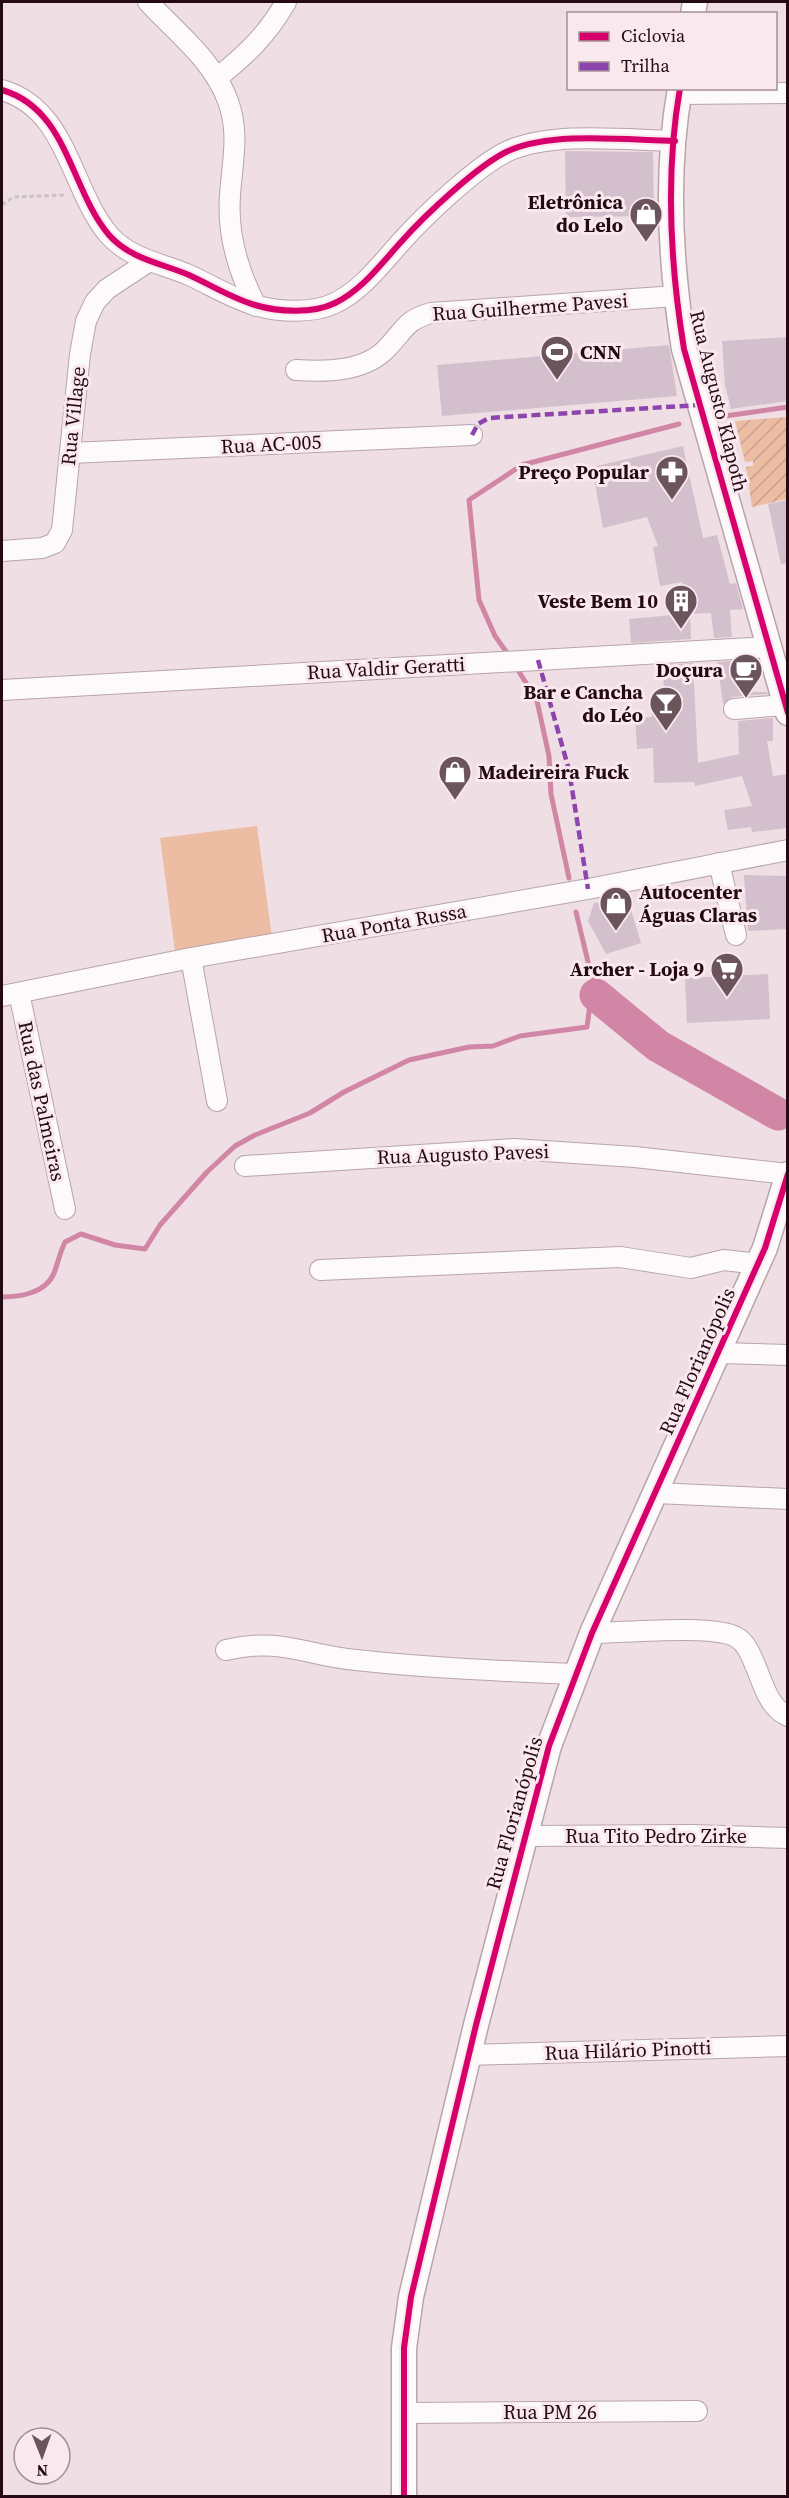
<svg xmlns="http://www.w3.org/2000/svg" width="789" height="2498" font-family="'Source Serif 4',serif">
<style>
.garden{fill:url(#garden-furrows)}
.pitch{fill:#ecbca3}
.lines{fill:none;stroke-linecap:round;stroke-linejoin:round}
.stream{stroke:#d086a4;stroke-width:5}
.river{stroke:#d086a4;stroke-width:33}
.building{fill:#d4c0cc}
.minor-casing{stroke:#b9a4ab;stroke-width:22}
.major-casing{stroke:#b9a4ab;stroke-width:27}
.path{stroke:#cac2c5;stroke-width:3;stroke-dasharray:4.5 3;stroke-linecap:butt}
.minor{stroke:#fdfafb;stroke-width:20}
.major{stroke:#fdfafb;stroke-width:24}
.quiet{stroke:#8e44ad;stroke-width:4.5;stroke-dasharray:9 4.5;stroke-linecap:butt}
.cycleway-casing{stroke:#f9e8ee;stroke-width:10}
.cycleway{stroke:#d6006c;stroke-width:6}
.labels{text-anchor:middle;stroke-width:6;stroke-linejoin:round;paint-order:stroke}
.poi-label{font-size:20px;font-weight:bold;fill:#250a15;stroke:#f9e8ee;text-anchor:end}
.street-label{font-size:20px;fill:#250a15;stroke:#f9e8ee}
</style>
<defs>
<pattern id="garden-furrows" width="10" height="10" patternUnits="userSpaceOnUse" patternTransform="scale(1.5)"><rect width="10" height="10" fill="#ecbca3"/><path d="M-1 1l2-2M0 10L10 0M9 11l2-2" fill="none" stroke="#caa08b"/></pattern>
</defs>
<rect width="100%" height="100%" fill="#efdee4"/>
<path class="garden" d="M 787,417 L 787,499 L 752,507 L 746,467 L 753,466 L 753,461 L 745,462 L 735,421 Z"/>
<path class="pitch" d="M 257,826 L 272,938 L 175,951 L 160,838 Z"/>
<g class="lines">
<g class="stream">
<path d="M 725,416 L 788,407"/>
<path d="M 510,657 L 495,636 L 479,600 L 469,500 L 522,465 L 679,424"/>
<path d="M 515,665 L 537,701 L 549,756 L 551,794 L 569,878"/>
<path d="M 2,1297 C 20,1297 46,1293 54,1273 C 58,1263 60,1252 65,1242 L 81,1234 L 115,1245 L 145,1249 L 160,1225 L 207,1172 L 235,1146 L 255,1135 L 310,1113 L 344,1092 L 409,1060 L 469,1047 L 493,1046 L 520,1036 L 587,1027 L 590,1005 L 596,995 L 576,912"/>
</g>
<path class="river" d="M 596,995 L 658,1046 L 778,1114"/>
</g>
<g class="building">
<path d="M 565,151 L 653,152 L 654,216 L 566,217 Z"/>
<path d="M 788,337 L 788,401 L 731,409 L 725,385 L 722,341 Z"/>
<path d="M 669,345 L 677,396 L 442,416 L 437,365 Z"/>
<path d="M 683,446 L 703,538 L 717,535 L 730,584 L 736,583 L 743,609 L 730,610 L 732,637 L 714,638 L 711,613 L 690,614 L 691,639 L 631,643 L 629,619 L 685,614 L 682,582 L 660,586 L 653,547 L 658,546 L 647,517 L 603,528 L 592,467 Z"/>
<path d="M 788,500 L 788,563 L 781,564 L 768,504 Z"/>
<path d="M 748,660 L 752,665 L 752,692 L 767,692 L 768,694 L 732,697 L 723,704 L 717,662 Z"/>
<path d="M 693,663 L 698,763 L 739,754 L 738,721 L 773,718 L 773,741 L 767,741 L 773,776 L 788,774 L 788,828 L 752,832 L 751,827 L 728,830 L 724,810 L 752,806 L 742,776 L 695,786 L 694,782 L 654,783 L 653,748 L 637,749 L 635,718 L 652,717 L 652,699 L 665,699 L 662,665 Z"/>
<path d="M 744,875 L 788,876 L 788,929 L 748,931 Z"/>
<path d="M 628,900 L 641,943 L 606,954 L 588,921 L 594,903 Z"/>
<path d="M 768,974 L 770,1019 L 687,1023 L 685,978 Z"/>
</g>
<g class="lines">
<g class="minor-casing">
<g id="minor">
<path d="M 148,2 C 176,32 213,60 228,101 C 240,134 232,162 230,196 C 227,235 238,271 256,306"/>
<path d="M 217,78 C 247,54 267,35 286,2"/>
<path d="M 2,90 C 68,109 70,189 109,235 C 130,259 161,263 189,275 C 211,285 231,298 255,305 C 278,312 313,314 335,303 C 362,290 381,264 401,242 C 424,216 478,165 508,151 C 554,131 625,140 675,141"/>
<path d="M 679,94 L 788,93"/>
<path d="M 296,370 C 326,372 366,372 388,347 C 405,329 406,320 431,313 L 676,296"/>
<path d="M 70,453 L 472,435"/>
<path d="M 2,551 L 42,548 L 55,543 L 62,530 L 80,354 L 86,321 L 95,302 L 107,289 L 148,262"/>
<path d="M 2,690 L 770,647"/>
<path d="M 734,709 L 785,705"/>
<path d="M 719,863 L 736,935"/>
<path d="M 191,958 L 217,1101"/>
<path d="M 19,993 L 65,1209"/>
<path d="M 2,996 L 191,958 L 588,889 L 788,850"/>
<path d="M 245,1166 L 514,1149 L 635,1157 L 788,1174"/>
<path d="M 320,1270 L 620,1257 L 691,1268 L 724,1260 L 759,1264"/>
<path d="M 720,1353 L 788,1355"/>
<path d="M 656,1493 L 788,1499"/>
<path d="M 592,1633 C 623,1633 713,1624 736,1637 C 747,1643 751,1656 756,1667 C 763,1684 769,1708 788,1716"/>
<path d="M 226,1650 C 282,1637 304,1655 356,1660 C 429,1668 502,1671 575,1674"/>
<path d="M 524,1836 L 693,1835 L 788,1838"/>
<path d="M 468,2055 L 788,2046"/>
<path d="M 403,2413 L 697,2411"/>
</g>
</g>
<g class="major-casing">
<g id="major">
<path d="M 693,14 L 695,2"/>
<path d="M 680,88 C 665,174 670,263 684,349 L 788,713"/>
<path d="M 404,2496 L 404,2348 L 411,2297 L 476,2025 L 549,1746 L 592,1633 L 765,1248 L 788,1174"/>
</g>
</g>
<path class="path" d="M 2,205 L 13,197 L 66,195"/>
<use href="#minor" class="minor"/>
<use href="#major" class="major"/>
<g class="quiet">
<path d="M 472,435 L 478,424 L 489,418 L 699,405"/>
<path d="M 538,660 L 569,770 L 588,889"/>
</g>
<g class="cycleway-casing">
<g id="cycleway">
<path d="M 680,88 C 665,174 670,263 684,349 L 788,713"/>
<path d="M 2,90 C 68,109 70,189 109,235 C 130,259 161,263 189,275 C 211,285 231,298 255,305 C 278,312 313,314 335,303 C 362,290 381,264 401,242 C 424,216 478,165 508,151 C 554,131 625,140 675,141"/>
<path d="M 404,2496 L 404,2348 L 411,2297 L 476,2025 L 549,1746 L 592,1633 L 765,1248 L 788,1174"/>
</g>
</g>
<use href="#cycleway" class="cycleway"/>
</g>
<defs>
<g id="shop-pin" transform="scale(1.725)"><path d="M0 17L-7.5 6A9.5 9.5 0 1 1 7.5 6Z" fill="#6c545d" stroke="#f9e8ee"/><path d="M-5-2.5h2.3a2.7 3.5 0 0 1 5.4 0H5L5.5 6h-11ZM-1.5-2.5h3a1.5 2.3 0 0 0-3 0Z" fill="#fff"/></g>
<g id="stadium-pin" transform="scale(1.725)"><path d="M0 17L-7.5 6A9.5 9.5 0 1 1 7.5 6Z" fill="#6c545d" stroke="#f9e8ee"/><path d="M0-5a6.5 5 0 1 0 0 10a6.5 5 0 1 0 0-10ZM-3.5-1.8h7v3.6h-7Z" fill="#fff"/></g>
<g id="pharmacy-pin" transform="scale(1.725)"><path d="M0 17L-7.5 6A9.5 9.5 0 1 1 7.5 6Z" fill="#6c545d" stroke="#f9e8ee"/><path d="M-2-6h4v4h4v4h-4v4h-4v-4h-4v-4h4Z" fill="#fff"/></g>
<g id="building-pin" transform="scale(1.725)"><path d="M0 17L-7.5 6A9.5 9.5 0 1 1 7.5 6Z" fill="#6c545d" stroke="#f9e8ee"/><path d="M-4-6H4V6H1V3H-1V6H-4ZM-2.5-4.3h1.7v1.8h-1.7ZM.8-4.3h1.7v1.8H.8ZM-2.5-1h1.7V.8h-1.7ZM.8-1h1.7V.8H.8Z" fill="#fff"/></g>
<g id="cafe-pin" transform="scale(1.725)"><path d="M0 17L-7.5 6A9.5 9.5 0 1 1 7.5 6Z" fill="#6c545d" stroke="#f9e8ee"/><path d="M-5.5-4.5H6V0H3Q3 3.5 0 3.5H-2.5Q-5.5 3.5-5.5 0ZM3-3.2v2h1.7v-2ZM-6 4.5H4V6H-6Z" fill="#fff"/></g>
<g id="bar-pin" transform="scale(1.725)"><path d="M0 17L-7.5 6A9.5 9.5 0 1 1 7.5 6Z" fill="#6c545d" stroke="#f9e8ee"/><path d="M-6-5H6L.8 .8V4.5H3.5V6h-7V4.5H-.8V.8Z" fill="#fff"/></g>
<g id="supermarket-pin" transform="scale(1.725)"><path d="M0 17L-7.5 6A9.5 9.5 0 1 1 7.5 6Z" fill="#6c545d" stroke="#f9e8ee"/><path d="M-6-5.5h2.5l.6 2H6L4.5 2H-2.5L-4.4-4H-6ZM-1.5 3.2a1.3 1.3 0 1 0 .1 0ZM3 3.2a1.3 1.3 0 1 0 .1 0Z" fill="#fff"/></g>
</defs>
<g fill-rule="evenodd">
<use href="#shop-pin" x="646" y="214"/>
<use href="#stadium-pin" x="557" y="352"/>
<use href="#pharmacy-pin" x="672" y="472"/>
<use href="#building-pin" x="681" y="601"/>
<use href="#cafe-pin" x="746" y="670"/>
<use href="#bar-pin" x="666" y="703"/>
<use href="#shop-pin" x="455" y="772"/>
<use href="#shop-pin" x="616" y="903"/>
<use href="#supermarket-pin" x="727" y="969"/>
</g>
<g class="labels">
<g class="poi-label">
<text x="623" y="209">Eletrônica<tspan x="623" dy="23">do Lelo</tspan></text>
<text x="580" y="359" text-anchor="start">CNN</text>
<text x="649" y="479">Preço Popular</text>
<text x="658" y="608">Veste Bem 10</text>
<text x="723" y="677">Doçura</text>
<text x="643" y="699">Bar e Cancha<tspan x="643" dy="23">do Léo</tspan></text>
<text x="478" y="779" text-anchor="start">Madeireira Fuck</text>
<text x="639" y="899" text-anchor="start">Autocenter<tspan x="639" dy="23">Águas Claras</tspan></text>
<text x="704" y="976">Archer - Loja 9</text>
</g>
<g class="street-label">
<text transform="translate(530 307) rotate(-4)" y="7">Rua Guilherme Pavesi</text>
<text transform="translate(719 401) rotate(76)" y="7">Rua Augusto Klapoth</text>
<text transform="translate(73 416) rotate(-84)" y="7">Rua Village</text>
<text transform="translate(271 444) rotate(-3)" y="7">Rua AC-005</text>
<text transform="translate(386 668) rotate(-3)" y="7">Rua Valdir Geratti</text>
<text transform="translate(394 923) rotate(-10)" y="7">Rua Ponta Russa</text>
<text transform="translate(42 1101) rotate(78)" y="7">Rua das Palmeiras</text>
<text transform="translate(463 1154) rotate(-2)" y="7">Rua Augusto Pavesi</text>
<text transform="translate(697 1361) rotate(-66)" y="7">Rua Florianópolis</text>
<text transform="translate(514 1813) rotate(-74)" y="7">Rua Florianópolis</text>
<text x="656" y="1843">Rua Tito Pedro Zirke</text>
<text transform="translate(628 2050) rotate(-2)" y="7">Rua Hilário Pinotti</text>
<text x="550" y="2419">Rua PM 26</text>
</g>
</g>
<rect width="789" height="2498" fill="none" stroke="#250a15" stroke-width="6"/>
<rect x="567" y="12" width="210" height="78" fill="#f9e8ee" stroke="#a48f97" stroke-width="1.5"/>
<rect x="579" y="32" width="30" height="9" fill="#d6006c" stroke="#a48f97" stroke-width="1.5"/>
<text x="621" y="42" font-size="18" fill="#250a15">Ciclovia</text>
<rect x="579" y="62" width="30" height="9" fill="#8e44ad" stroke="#a48f97" stroke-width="1.5"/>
<text x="621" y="72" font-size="18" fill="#250a15">Trilha</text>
<g transform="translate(42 2456) rotate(179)"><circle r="28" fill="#f9e8ee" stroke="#a48f97" stroke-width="1.5"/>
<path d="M0-4.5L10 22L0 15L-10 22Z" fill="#6c545d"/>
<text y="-9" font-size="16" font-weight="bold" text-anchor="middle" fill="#250a15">N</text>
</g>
</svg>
